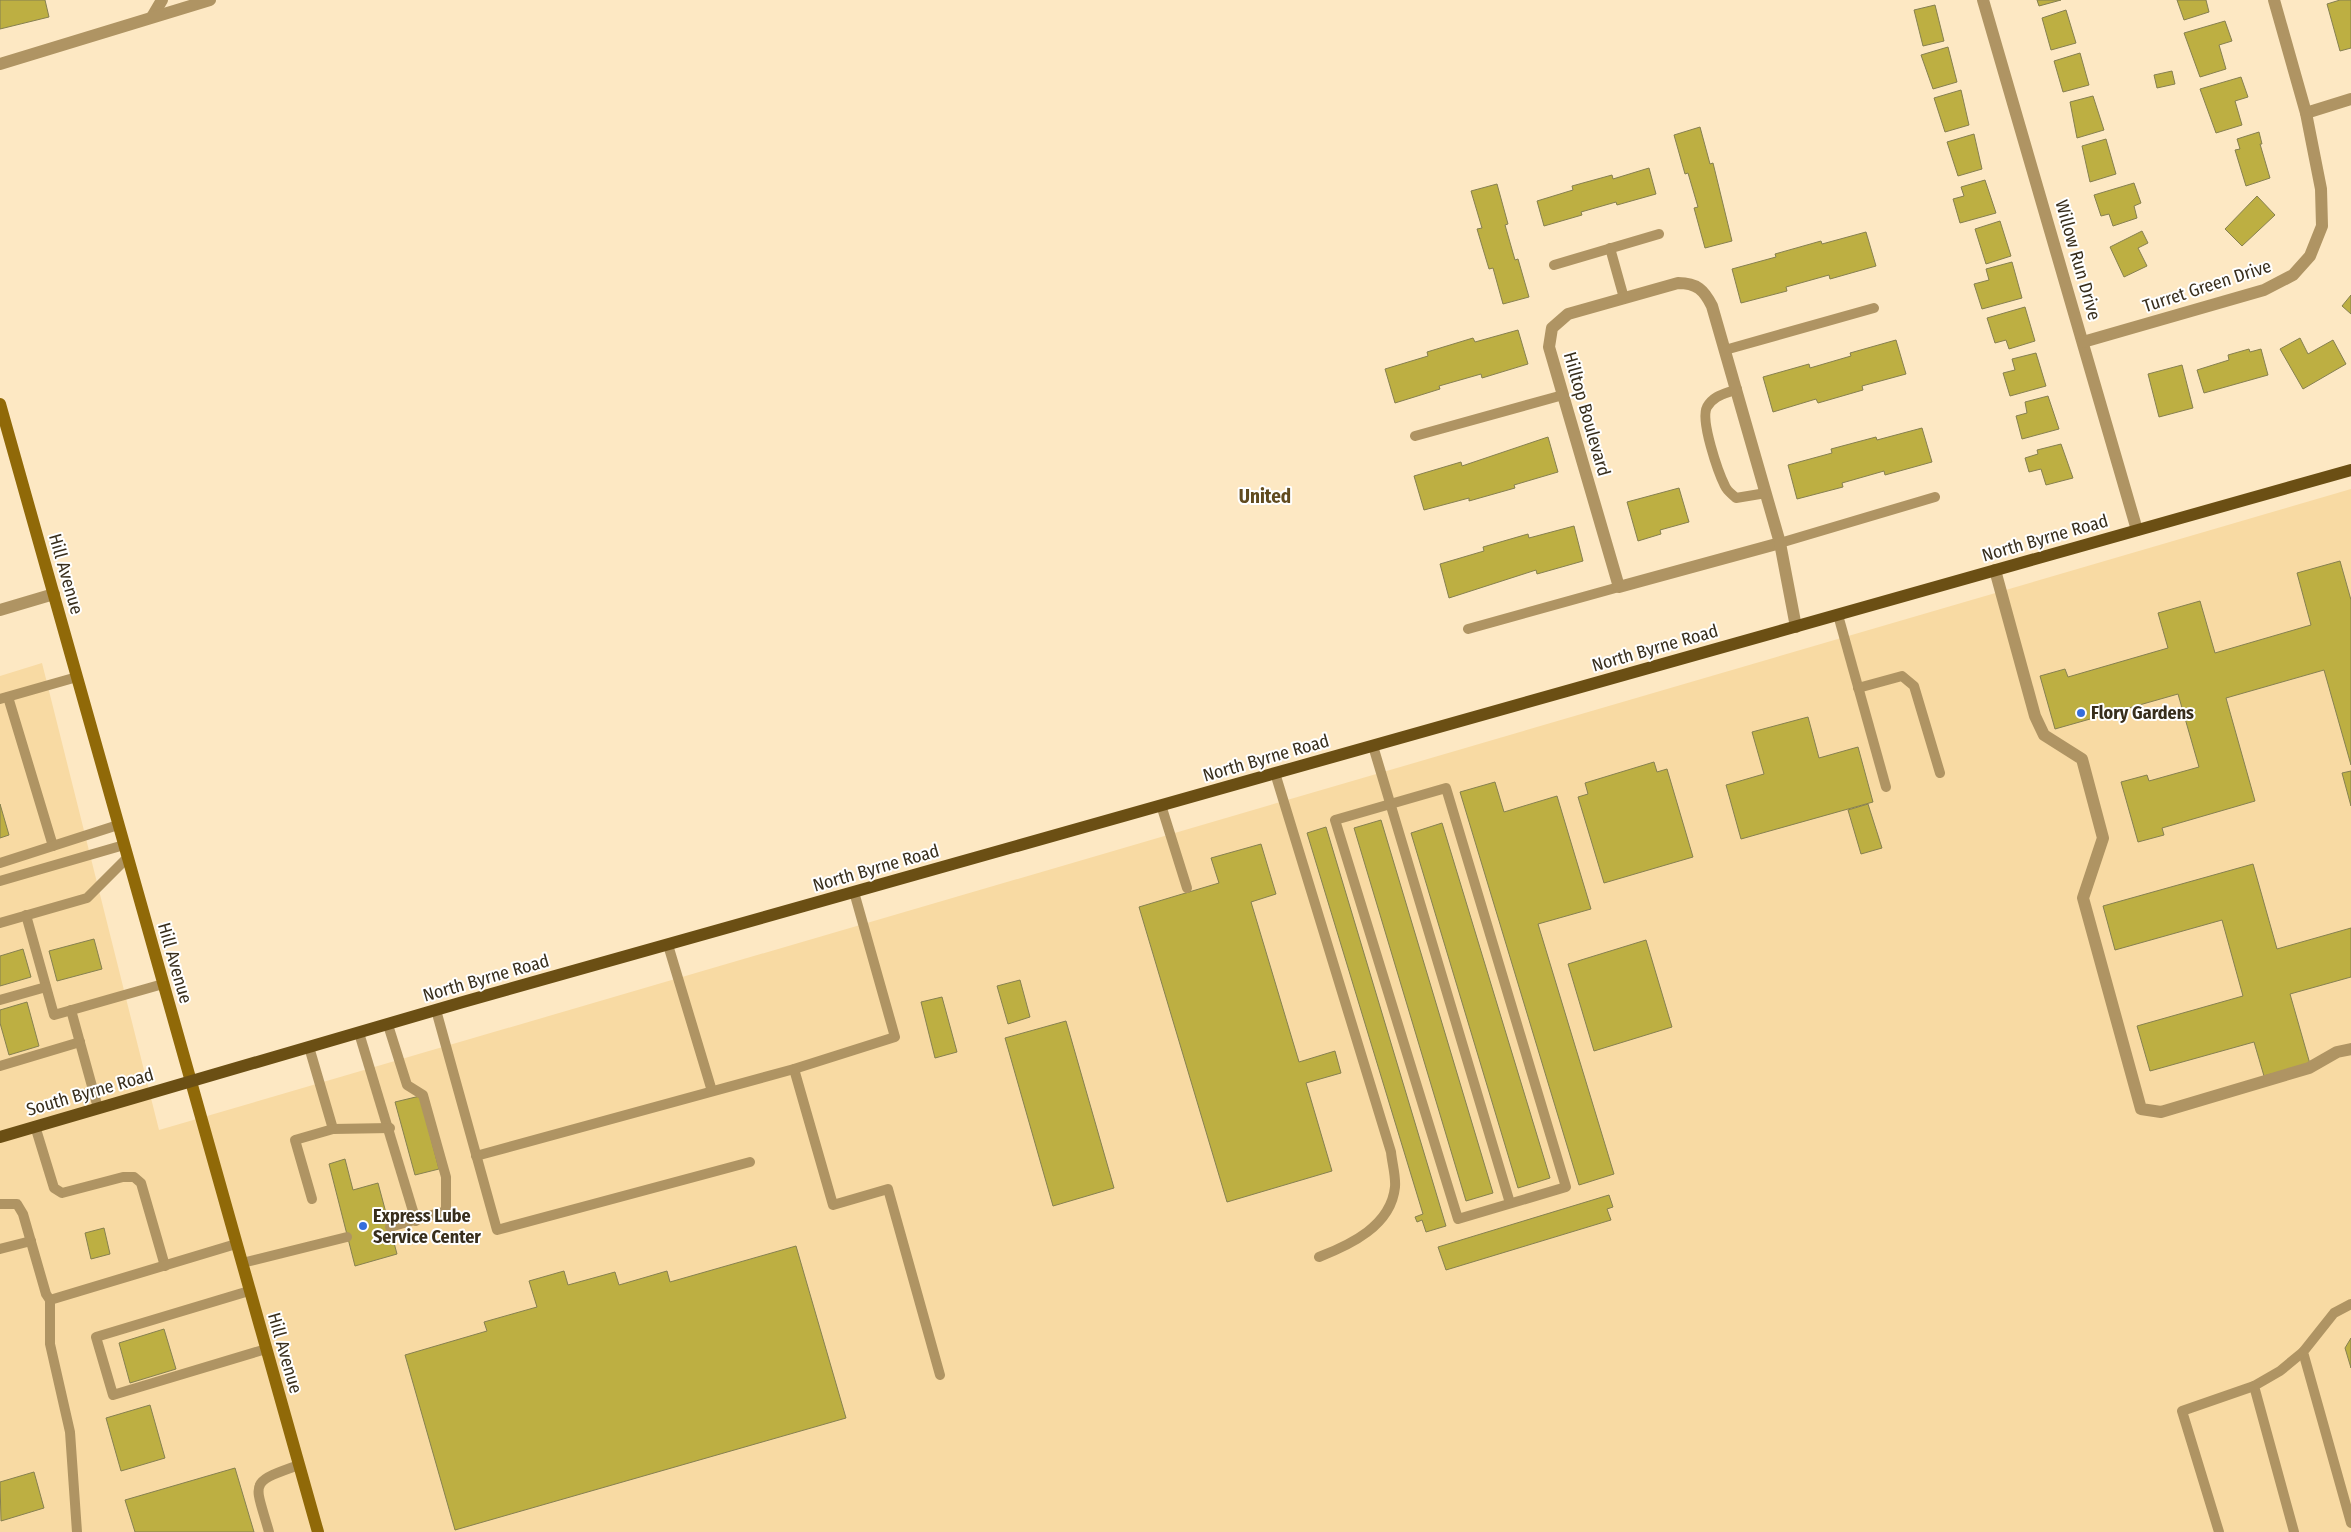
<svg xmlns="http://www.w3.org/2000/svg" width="2351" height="1532" font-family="'Fira Sans Condensed',sans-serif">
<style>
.built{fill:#f8daa3}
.building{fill:#bdaf42;stroke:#868050}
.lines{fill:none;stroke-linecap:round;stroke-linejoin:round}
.service{stroke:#af9463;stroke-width:10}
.minor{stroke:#af9463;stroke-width:12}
.secondary{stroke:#906908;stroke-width:12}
.primary{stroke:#6b4f14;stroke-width:12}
.poi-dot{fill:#356ddc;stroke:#fff;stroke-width:2}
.labels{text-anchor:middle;stroke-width:4;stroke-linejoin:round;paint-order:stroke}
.street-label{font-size:18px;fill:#382e1c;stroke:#fff}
.poi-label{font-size:18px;font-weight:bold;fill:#382e1c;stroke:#fff;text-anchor:start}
.neighbourhood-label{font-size:19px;font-weight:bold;fill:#604a1e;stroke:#fff}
</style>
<rect width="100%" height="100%" fill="#fde8c3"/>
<path class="built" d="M 2351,489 L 2351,1532 L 0,1532 L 0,676 L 42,663 L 159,1130 Z"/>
<g class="building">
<path d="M 0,0 L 45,0 L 49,17 L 0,29 Z"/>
<path d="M 2037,0 L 2061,0 L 2039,6 Z"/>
<path d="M 2177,0 L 2206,0 L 2209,12 L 2184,20 Z"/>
<path d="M 2340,0 L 2351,0 L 2351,48 L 2340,51 L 2327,4 Z"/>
<path d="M 1935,5 L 1944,41 L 1923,46 L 1914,10 Z"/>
<path d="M 2066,10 L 2076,43 L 2051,50 L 2042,18 Z"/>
<path d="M 2225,21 L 2232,41 L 2219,45 L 2226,69 L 2200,77 L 2184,33 Z"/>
<path d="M 1948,47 L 1957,82 L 1933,89 L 1921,55 Z"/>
<path d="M 2080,53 L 2089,85 L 2063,92 L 2054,61 Z"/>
<path d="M 2172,71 L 2175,84 L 2157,88 L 2154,75 Z"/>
<path d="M 2241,77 L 2248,97 L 2235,101 L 2242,125 L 2216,133 L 2200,89 Z"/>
<path d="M 1961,90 L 1969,125 L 1945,132 L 1934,98 Z"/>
<path d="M 2093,96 L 2104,130 L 2077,138 L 2070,102 Z"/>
<path d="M 1700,127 L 1710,164 L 1713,163 L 1732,241 L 1705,248 L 1694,208 L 1698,207 L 1688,173 L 1685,174 L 1674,135 Z"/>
<path d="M 2259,132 L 2262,144 L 2260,144 L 2270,178 L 2246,186 L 2235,150 L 2240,149 L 2237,139 Z"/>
<path d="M 1974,134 L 1982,169 L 1958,176 L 1947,142 Z"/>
<path d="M 2106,139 L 2116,174 L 2090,182 L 2082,146 Z"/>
<path d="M 1649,168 L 1656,194 L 1617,205 L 1616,202 L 1581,212 L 1582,215 L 1544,226 L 1537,201 L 1573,190 L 1572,186 L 1612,175 L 1613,179 Z"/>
<path d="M 1985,180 L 1996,213 L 1960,223 L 1953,199 L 1964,196 L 1961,187 Z"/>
<path d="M 2134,183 L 2141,203 L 2134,206 L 2137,218 L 2113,226 L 2109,214 L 2101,216 L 2094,195 Z"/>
<path d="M 1497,184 L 1508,224 L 1505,225 L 1515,260 L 1518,259 L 1529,297 L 1503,304 L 1493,268 L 1489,269 L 1477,229 L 1482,228 L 1471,191 Z"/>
<path d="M 2257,196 L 2275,215 L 2242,246 L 2225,229 Z"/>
<path d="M 2000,221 L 2011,256 L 1986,264 L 1975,229 Z"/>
<path d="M 2142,231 L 2148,243 L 2138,248 L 2147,266 L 2124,277 L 2110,247 Z"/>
<path d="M 1866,232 L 1876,266 L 1830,279 L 1829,275 L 1786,287 L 1787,291 L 1741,303 L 1732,269 L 1776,257 L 1775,254 L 1821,241 L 1822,244 Z"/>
<path d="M 2012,262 L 2022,298 L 1982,309 L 1974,284 L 1989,280 L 1986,269 Z"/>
<path d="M 2351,295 L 2351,314 L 2342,306 Z"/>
<path d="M 2025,307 L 2035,341 L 2009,349 L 2006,340 L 1995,343 L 1987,318 Z"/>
<path d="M 1518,330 L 1528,364 L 1482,378 L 1481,374 L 1439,386 L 1440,389 L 1395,403 L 1385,369 L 1428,356 L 1427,352 L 1473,338 L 1475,342 Z"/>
<path d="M 2300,338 L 2308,354 L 2333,340 L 2346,364 L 2303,389 L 2280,349 Z"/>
<path d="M 1896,340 L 1906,374 L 1862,386 L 1863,390 L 1818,403 L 1816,399 L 1773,412 L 1763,377 L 1809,364 L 1810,368 L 1851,356 L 1850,353 Z"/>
<path d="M 2249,349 L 2250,352 L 2261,349 L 2268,375 L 2204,393 L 2197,370 L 2229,360 L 2228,355 Z"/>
<path d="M 2036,353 L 2046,386 L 2010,396 L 2003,373 L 2015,370 L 2012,359 Z"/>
<path d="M 2182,365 L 2193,408 L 2159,417 L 2148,374 Z"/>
<path d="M 2048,396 L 2059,429 L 2022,439 L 2016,416 L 2027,413 L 2025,402 Z"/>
<path d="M 1922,428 L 1932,462 L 1885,475 L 1884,471 L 1842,483 L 1843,487 L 1797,499 L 1788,465 L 1832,453 L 1831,449 L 1876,437 L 1877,440 Z"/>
<path d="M 1548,437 L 1558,472 L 1514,485 L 1515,488 L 1469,501 L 1469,498 L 1424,510 L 1414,476 L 1461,462 L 1462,466 Z"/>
<path d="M 2061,444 L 2073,478 L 2046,485 L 2041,469 L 2029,472 L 2025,458 L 2038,454 L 2037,450 Z"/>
<path d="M 1679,488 L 1689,522 L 1660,530 L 1661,534 L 1638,541 L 1627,502 Z"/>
<path d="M 1574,526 L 1583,561 L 1537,574 L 1536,570 L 1449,598 L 1440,564 L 1484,551 L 1483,547 L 1528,534 L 1529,538 Z"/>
<path d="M 2340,561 L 2351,600 L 2351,765 L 2324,670 L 2226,698 L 2255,801 L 2162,828 L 2164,835 L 2138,842 L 2121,782 L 2147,775 L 2149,781 L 2199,767 L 2178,694 L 2055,729 L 2040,676 L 2065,669 L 2068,677 L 2168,648 L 2158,613 L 2200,601 L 2215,653 L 2311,625 L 2297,573 Z"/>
<path d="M 1808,717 L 1819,758 L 1858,747 L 1873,802 L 1741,839 L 1726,785 L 1764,774 L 1752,732 Z"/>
<path d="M 1654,762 L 1657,772 L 1667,769 L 1693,857 L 1604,883 L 1578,797 L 1588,794 L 1585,783 Z"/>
<path d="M 2351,771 L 2351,806 L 2342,773 Z"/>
<path d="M 1495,782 L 1504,812 L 1557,796 L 1591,909 L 1538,924 L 1614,1174 L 1579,1185 L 1460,792 Z"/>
<path d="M 0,804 L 9,835 L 0,838 Z"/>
<path d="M 1868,804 L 1882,848 L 1861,854 L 1848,810 Z"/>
<path d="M 1381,820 L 1493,1193 L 1466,1201 L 1354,828 Z"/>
<path d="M 1442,823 L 1550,1178 L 1518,1188 L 1411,833 Z"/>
<path d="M 1326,827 L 1446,1226 L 1426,1232 L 1422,1220 L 1417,1222 L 1415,1217 L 1423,1214 L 1307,833 Z"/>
<path d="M 1261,844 L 1276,894 L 1251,902 L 1299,1062 L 1335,1051 L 1341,1073 L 1306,1083 L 1332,1171 L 1227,1202 L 1139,907 L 1219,883 L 1211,858 Z"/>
<path d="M 2253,864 L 2277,949 L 2351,928 L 2351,977 L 2290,994 L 2310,1064 L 2264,1076 L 2254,1042 L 2150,1071 L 2137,1026 L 2243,996 L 2222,920 L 2115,950 L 2103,906 Z"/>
<path d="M 94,939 L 102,969 L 57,981 L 49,951 Z"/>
<path d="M 1646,940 L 1672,1027 L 1594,1051 L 1568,964 Z"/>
<path d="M 23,949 L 31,977 L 0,986 L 0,956 Z"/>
<path d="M 1020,980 L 1030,1017 L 1008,1024 L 997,986 Z"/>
<path d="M 942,997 L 957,1052 L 935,1058 L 921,1002 Z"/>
<path d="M 27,1002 L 39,1046 L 9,1055 L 0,1023 L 0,1010 Z"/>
<path d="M 1066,1021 L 1114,1188 L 1053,1206 L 1005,1038 Z"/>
<path d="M 420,1096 L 439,1169 L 415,1175 L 395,1102 Z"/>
<path d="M 345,1159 L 353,1190 L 378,1183 L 397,1254 L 355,1266 L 329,1164 Z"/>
<path d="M 1609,1195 L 1613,1207 L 1607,1209 L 1611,1220 L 1446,1270 L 1438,1247 Z"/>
<path d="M 104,1228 L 110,1254 L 91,1259 L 85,1233 Z"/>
<path d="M 796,1246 L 846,1418 L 455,1530 L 405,1355 L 487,1331 L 484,1322 L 537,1307 L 529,1281 L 564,1271 L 568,1285 L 615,1272 L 619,1285 L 667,1271 L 670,1282 Z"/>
<path d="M 164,1329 L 176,1369 L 130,1383 L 119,1343 Z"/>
<path d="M 2351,1338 L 2351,1368 L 2345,1348 Z"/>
<path d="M 150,1405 L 165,1458 L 121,1471 L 106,1418 Z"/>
<path d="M 235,1468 L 254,1532 L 135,1532 L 125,1500 Z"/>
<path d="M 34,1472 L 44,1508 L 1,1521 L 0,1482 Z"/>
</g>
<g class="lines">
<g class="service">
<path d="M 1610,248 L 1624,298"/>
<path d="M 1554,265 L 1659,234"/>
<path d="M 1725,350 L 1874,308"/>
<path d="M 1737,389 C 1725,394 1714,395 1707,407 C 1700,420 1718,472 1725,486 C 1727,491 1732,494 1736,498 L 1766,493"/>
<path d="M 1415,436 L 1563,395"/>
<path d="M 1780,543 L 1935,497"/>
<path d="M 1838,615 L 1886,787"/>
<path d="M 1468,629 L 1619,587"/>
<path d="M 1858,688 L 1902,676 L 1914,686 L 1940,773"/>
<path d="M 8,697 L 53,846"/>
<path d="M 0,699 L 77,677"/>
<path d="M 1373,746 L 1510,1203"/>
<path d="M 1275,773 L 1391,1152 C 1392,1163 1396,1176 1395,1187 C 1391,1226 1350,1245 1319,1257"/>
<path d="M 1446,788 L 1566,1187 L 1458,1219 L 1335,820 Z"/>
<path d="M 1161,805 L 1187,888"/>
<path d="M 0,863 L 118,825"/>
<path d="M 0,881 L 124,845"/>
<path d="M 26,915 L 54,1015 L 163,984"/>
<path d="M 0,923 L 87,898 L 127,858"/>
<path d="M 668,945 L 712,1091"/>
<path d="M 0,1000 L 46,987"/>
<path d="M 71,1010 L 98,1108"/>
<path d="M 436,1010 L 497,1230 L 750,1162"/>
<path d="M 388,1025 L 407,1085 L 423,1095 L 446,1177 L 446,1211 L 390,1227"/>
<path d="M 359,1033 L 416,1221"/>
<path d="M 309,1047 L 333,1129 L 295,1140 L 312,1199"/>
<path d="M 0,1066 L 80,1042"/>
<path d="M 794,1069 L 833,1205 L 888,1189 L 940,1375"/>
<path d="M 35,1126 L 54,1188 L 62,1193 L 123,1177 L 134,1177 L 141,1183 L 165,1266"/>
<path d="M 333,1129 L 390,1128"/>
<path d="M 476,1156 L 794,1069 L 895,1037 L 854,892"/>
<path d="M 0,1204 L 17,1204 L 23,1214 L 46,1294 L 50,1300 L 236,1244"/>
<path d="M 0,1249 L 31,1241"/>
<path d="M 242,1263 L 347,1237"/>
<path d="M 249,1291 L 96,1337 L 113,1395 L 266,1349"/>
<path d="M 50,1300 L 50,1344 L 70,1432 L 77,1532"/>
<path d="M 2351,1304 L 2334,1313 L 2303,1352 L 2351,1523"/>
<path d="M 269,1532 C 255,1482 247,1483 299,1465"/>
<path d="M 2219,1532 L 2182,1411 L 2254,1386"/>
<path d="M 2294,1532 L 2254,1386 L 2280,1371 L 2303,1352"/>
</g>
<g class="minor">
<path d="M 1983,0 L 2137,530"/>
<path d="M 152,17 L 162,0"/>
<path d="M 0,64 L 210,0"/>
<path d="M 2306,113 L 2351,99"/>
<path d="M 1678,283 C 1697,283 1704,290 1712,306 L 1780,543 L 1619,587 L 1549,347 L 1552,328 L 1568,314 Z"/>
<path d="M 2083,342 L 2264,290 L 2293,275 L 2310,256 L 2322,226 L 2321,189 L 2306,113 L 2274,0"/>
<path d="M 1780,543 L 1796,627"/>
<path d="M 1995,570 L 2035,716 L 2044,735 L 2082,759 L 2103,838 L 2083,898 L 2141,1109 L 2161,1112 L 2309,1068 L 2337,1052 L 2351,1049"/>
<path d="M 0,610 L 54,594"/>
</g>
<path class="secondary" d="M 0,404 L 318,1532"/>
<path class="primary" d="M 0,1137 L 463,1002 L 2351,470"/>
</g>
<g class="poi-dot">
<circle cx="2081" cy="713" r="5"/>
<circle cx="363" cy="1226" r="5"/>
</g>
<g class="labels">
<g class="street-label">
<text transform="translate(2078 260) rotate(74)" y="6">Willow Run Drive</text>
<text transform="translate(2207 286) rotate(-18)" y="6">Turret Green Drive</text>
<text transform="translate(1587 414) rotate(74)" y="6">Hilltop Boulevard</text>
<text transform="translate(2045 538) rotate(-16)" y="6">North Byrne Road</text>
<text transform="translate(66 574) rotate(74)" y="6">Hill Avenue</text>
<text transform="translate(1655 648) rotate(-16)" y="6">North Byrne Road</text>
<text transform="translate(1266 758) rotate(-16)" y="6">North Byrne Road</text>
<text transform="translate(876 868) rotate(-16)" y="6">North Byrne Road</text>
<text transform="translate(175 963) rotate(74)" y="6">Hill Avenue</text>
<text transform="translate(486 978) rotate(-16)" y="6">North Byrne Road</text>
<text transform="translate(90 1092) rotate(-16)" y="6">South Byrne Road</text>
<text transform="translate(285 1353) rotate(74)" y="6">Hill Avenue</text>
</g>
<g class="poi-label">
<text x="2091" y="719">Flory Gardens</text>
<text x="373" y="1222">Express Lube<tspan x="373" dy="21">Service Center</tspan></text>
</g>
<g class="neighbourhood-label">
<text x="1265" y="503">United</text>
</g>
</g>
</svg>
